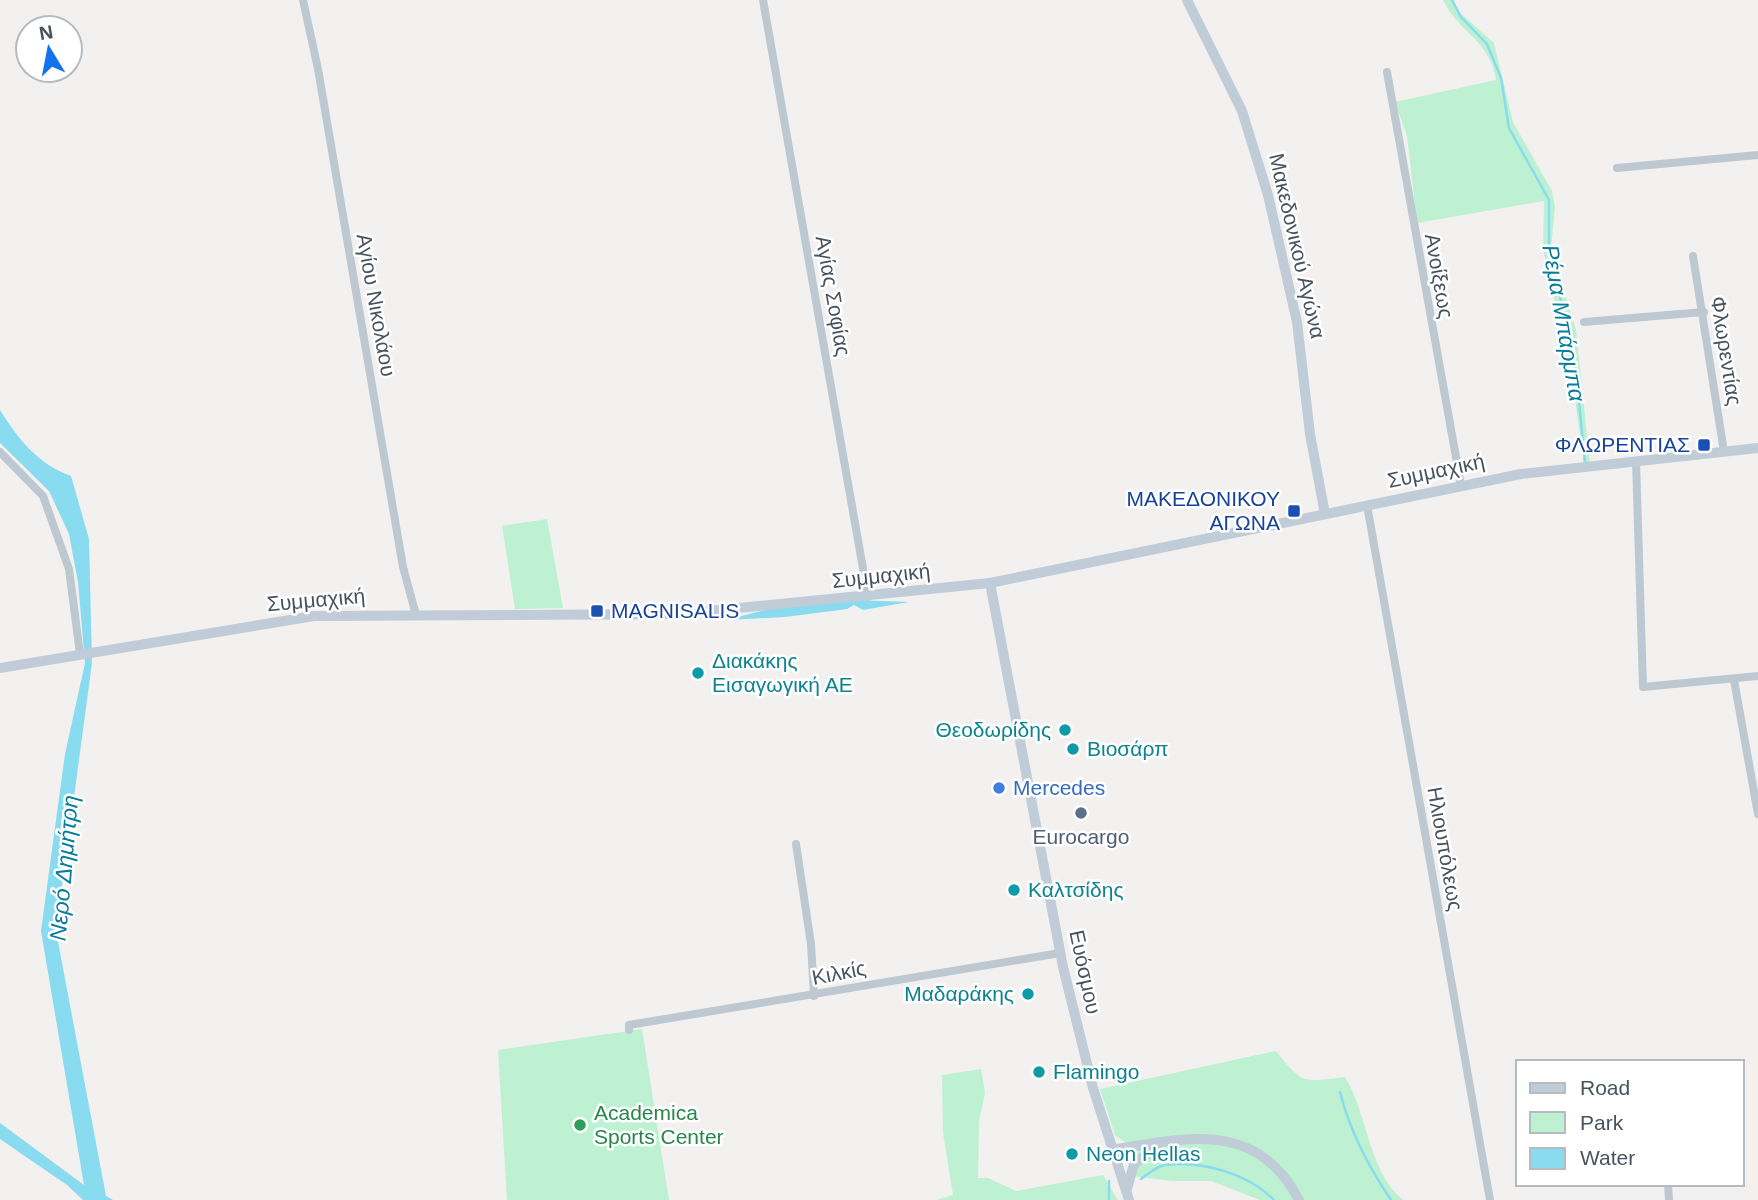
<svg xmlns="http://www.w3.org/2000/svg" width="1758" height="1200" font-family="Arial,sans-serif">
<style>
.green{fill:#bef1d1}
.water{fill:#89dbf0}
.lines{fill:none;stroke-linecap:round;stroke-linejoin:round}
.stream{stroke:#89dbf0;stroke-width:2.5}
.street{stroke:#bec8d0;stroke-width:8}
.secondary{stroke:#c0ccd8;stroke-width:10}
.transit-dot{fill:#1a4fb4;stroke:#fff;stroke-width:2.5}
.culture-dot{fill:#0f9aa8;stroke:#fff;stroke-width:2.5}
.shop-dot{fill:#3f7fe0;stroke:#fff;stroke-width:2.5}
.service-dot{fill:#5c6f8a;stroke:#fff;stroke-width:2.5}
.leisure-dot{fill:#2e9e5b;stroke:#fff;stroke-width:2.5}
.labels{text-anchor:middle;stroke-width:5;stroke-linejoin:round;paint-order:stroke}
.street-label{font-size:21px;fill:#47545f;stroke:#fff}
.transit-label{font-size:21px;fill:#164399;stroke:#fff;text-anchor:end}
.culture-label{font-size:21px;fill:#0d838f;stroke:#fff;text-anchor:start}
.shop-label{font-size:21px;fill:#366cbe;stroke:#fff;text-anchor:start}
.service-label{font-size:21px;fill:#4e5e75;stroke:#fff}
.leisure-label{font-size:21px;fill:#27864d;stroke:#fff;text-anchor:start}
.water-label{font-size:23px;font-style:italic;fill:#087d9b;stroke:#fff}
</style>
<rect width="100%" height="100%" fill="#f3f0f0"/>
<g class="green">
<path d="M 1443,0 L 1454,0 L 1457,10 L 1494,43 L 1513,122 L 1552,191 L 1555,207 L 1551,249 L 1576,330 L 1590,464 L 1584,465 L 1573,384 L 1543,249 L 1544,201 L 1417,223 L 1407,136 L 1395,102 L 1496,80 C 1491,41 1457,31 1443,0 Z"/>
<path d="M 547,519 L 563,608 L 515,609 L 502,526 Z"/>
<path d="M 642,1029 L 669,1200 L 507,1200 L 498,1050 Z"/>
<path d="M 1276,1051 C 1303,1085 1303,1082 1345,1077 C 1368,1114 1368,1171 1403,1200 L 1260,1200 L 1211,1181 L 1172,1181 L 1132,1176 L 1130,1146 L 1115,1135 L 1100,1089 Z"/>
<path d="M 981,1069 L 985,1093 L 979,1121 L 978,1178 L 988,1178 L 1016,1191 L 1103,1175 L 1118,1200 L 936,1200 L 953,1195 L 943,1133 L 942,1075 Z"/>
</g>
<g class="water">
<path d="M 0,410 C 18,439 38,464 71,476 L 89,539 L 92,663 L 56,931 L 106,1196 L 113,1200 L 83,1200 L 67,1185 L 0,1139 L 0,1123 L 84,1185 L 41,931 L 65,754 L 85,663 L 78,582 L 69,534 L 49,491 L 0,443 Z"/>
<path d="M 853,600 L 909,602 L 863,610 L 854,605 L 847,609 L 785,617 L 726,620 L 792,603 Z"/>
</g>
<g class="lines">
<g class="stream">
<path d="M 1452,0 L 1461,17 L 1487,44 L 1501,78 L 1509,128 L 1549,200 L 1549,245 L 1576,372 L 1585,462"/>
<path d="M 1340,1092 C 1350,1132 1368,1166 1391,1200"/>
<path d="M 1141,1179 C 1148,1174 1157,1166 1165,1165 C 1201,1160 1249,1174 1274,1200"/>
<path d="M 1109,1181 L 1109,1200"/>
</g>
<g class="street">
<path d="M 303,0 L 318,69 L 403,567 L 416,615"/>
<path d="M 763,0 L 868,597"/>
<path d="M 1387,72 L 1461,485"/>
<path d="M 1617,168 L 1758,155"/>
<path d="M 1693,256 L 1724,452"/>
<path d="M 1584,322 L 1704,312"/>
<path d="M 0,452 L 43,496 L 69,569 L 80,654"/>
<path d="M 1636,461 L 1643,687 L 1758,676"/>
<path d="M 1367,505 L 1490,1200"/>
<path d="M 1734,680 L 1758,814"/>
<path d="M 796,844 L 811,944 L 814,996"/>
<path d="M 629,1030 L 629,1025 L 1060,953"/>
<path d="M 1668,1184 L 1669,1200"/>
</g>
<g class="secondary">
<path d="M 1187,0 L 1242,111 L 1268,195 L 1297,322 L 1310,434 L 1325,514"/>
<path d="M 990,583 L 1063,967 L 1093,1088 L 1129,1200"/>
<path d="M 0,668 L 314,616 L 678,614 L 990,583 L 1521,474 L 1758,448"/>
<path d="M 1112,1150 C 1186,1138 1257,1119 1299,1200"/>
<path d="M 1127,1189 L 1134,1164 L 1159,1145"/>
</g>
</g>
<g class="transit-dot">
<rect x="1697" y="438" width="14" height="14" rx="3.5"/>
<rect x="1287" y="504" width="14" height="14" rx="3.5"/>
<rect x="590" y="604" width="14" height="14" rx="3.5"/>
</g>
<g class="culture-dot">
<circle cx="698" cy="673" r="7"/>
<circle cx="1065" cy="730" r="7"/>
<circle cx="1073" cy="749" r="7"/>
<circle cx="1014" cy="890" r="7"/>
<circle cx="1028" cy="994" r="7"/>
<circle cx="1039" cy="1072" r="7"/>
<circle cx="1072" cy="1154" r="7"/>
</g>
<circle class="shop-dot" cx="999" cy="788" r="7"/>
<circle class="service-dot" cx="1081" cy="813" r="7"/>
<circle class="leisure-dot" cx="580" cy="1125" r="7"/>
<g class="labels">
<g class="street-label">
<text transform="translate(1297 246) rotate(77)" y="7">Μακεδονικού Αγώνα</text>
<text transform="translate(1439 276) rotate(80)" y="7">Ανοίξεως</text>
<text transform="translate(833 296) rotate(80)" y="7">Αγίας Σοφίας</text>
<text transform="translate(376 305) rotate(80)" y="7">Αγίου Νικολάου</text>
<text transform="translate(1726 351) rotate(81)" y="7">Φλωρεντίας</text>
<text transform="translate(1436 471) rotate(-12)" y="7">Συμμαχική</text>
<text transform="translate(881 576) rotate(-6)" y="7">Συμμαχική</text>
<text transform="translate(316 600) rotate(-5)" y="7">Συμμαχική</text>
<text transform="translate(1445 849) rotate(80)" y="7">Ηλιουπόλεως</text>
<text transform="translate(1085 972) rotate(78)" y="7">Ευόσμου</text>
<text transform="translate(839 973) rotate(-11)" y="7">Κιλκίς</text>
</g>
<g class="transit-label">
<text x="1690" y="452">ΦΛΩΡΕΝΤΙΑΣ</text>
<text x="1280" y="506">ΜΑΚΕΔΟΝΙΚΟΥ<tspan x="1280" dy="24">ΑΓΩΝΑ</tspan></text>
<text x="611" y="618" text-anchor="start">MAGNISALIS</text>
</g>
<g class="culture-label">
<text x="712" y="668">Διακάκης<tspan x="712" dy="24">Εισαγωγική ΑΕ</tspan></text>
<text x="1051" y="737" text-anchor="end">Θεοδωρίδης</text>
<text x="1087" y="756">Βιοσάρπ</text>
<text x="1028" y="897">Καλτσίδης</text>
<text x="1014" y="1001" text-anchor="end">Μαδαράκης</text>
<text x="1053" y="1079">Flamingo</text>
<text x="1086" y="1161">Neon Hellas</text>
</g>
<g class="shop-label">
<text x="1013" y="795">Mercedes</text>
</g>
<g class="service-label">
<text x="1081" y="844">Eurocargo</text>
</g>
<g class="leisure-label">
<text x="594" y="1120">Academica<tspan x="594" dy="24">Sports Center</tspan></text>
</g>
<g class="water-label">
<text transform="translate(1564 323) rotate(80)" y="8">Ρέμα Μπάρμπα</text>
<text transform="translate(64 868) rotate(-85)" y="8">Νερό Δημήτρη</text>
</g>
</g>
<rect x="1516" y="1060" width="228" height="126" fill="#ffffff" stroke="#b5bbbf" stroke-width="2"/>
<rect x="1530" y="1083" width="35" height="10" fill="#c0ccd8" stroke="#b5bbbf" stroke-width="2"/>
<text x="1580" y="1095" font-size="21" fill="#47545f">Road</text>
<rect x="1530" y="1112" width="35" height="21" fill="#bef1d1" stroke="#b5bbbf" stroke-width="2"/>
<text x="1580" y="1130" font-size="21" fill="#47545f">Park</text>
<rect x="1530" y="1148" width="35" height="21" fill="#89dbf0" stroke="#b5bbbf" stroke-width="2"/>
<text x="1580" y="1165" font-size="21" fill="#47545f">Water</text>
<g transform="translate(49 49) rotate(350)"><circle r="33" fill="#ffffff" stroke="#b5bbbf" stroke-width="2"/>
<path d="M0-5L12 26L0 18L-12 26Z" fill="#1273ec"/>
<text y="-10" font-size="19" font-weight="bold" text-anchor="middle" fill="#47545f">N</text>
</g>
</svg>
